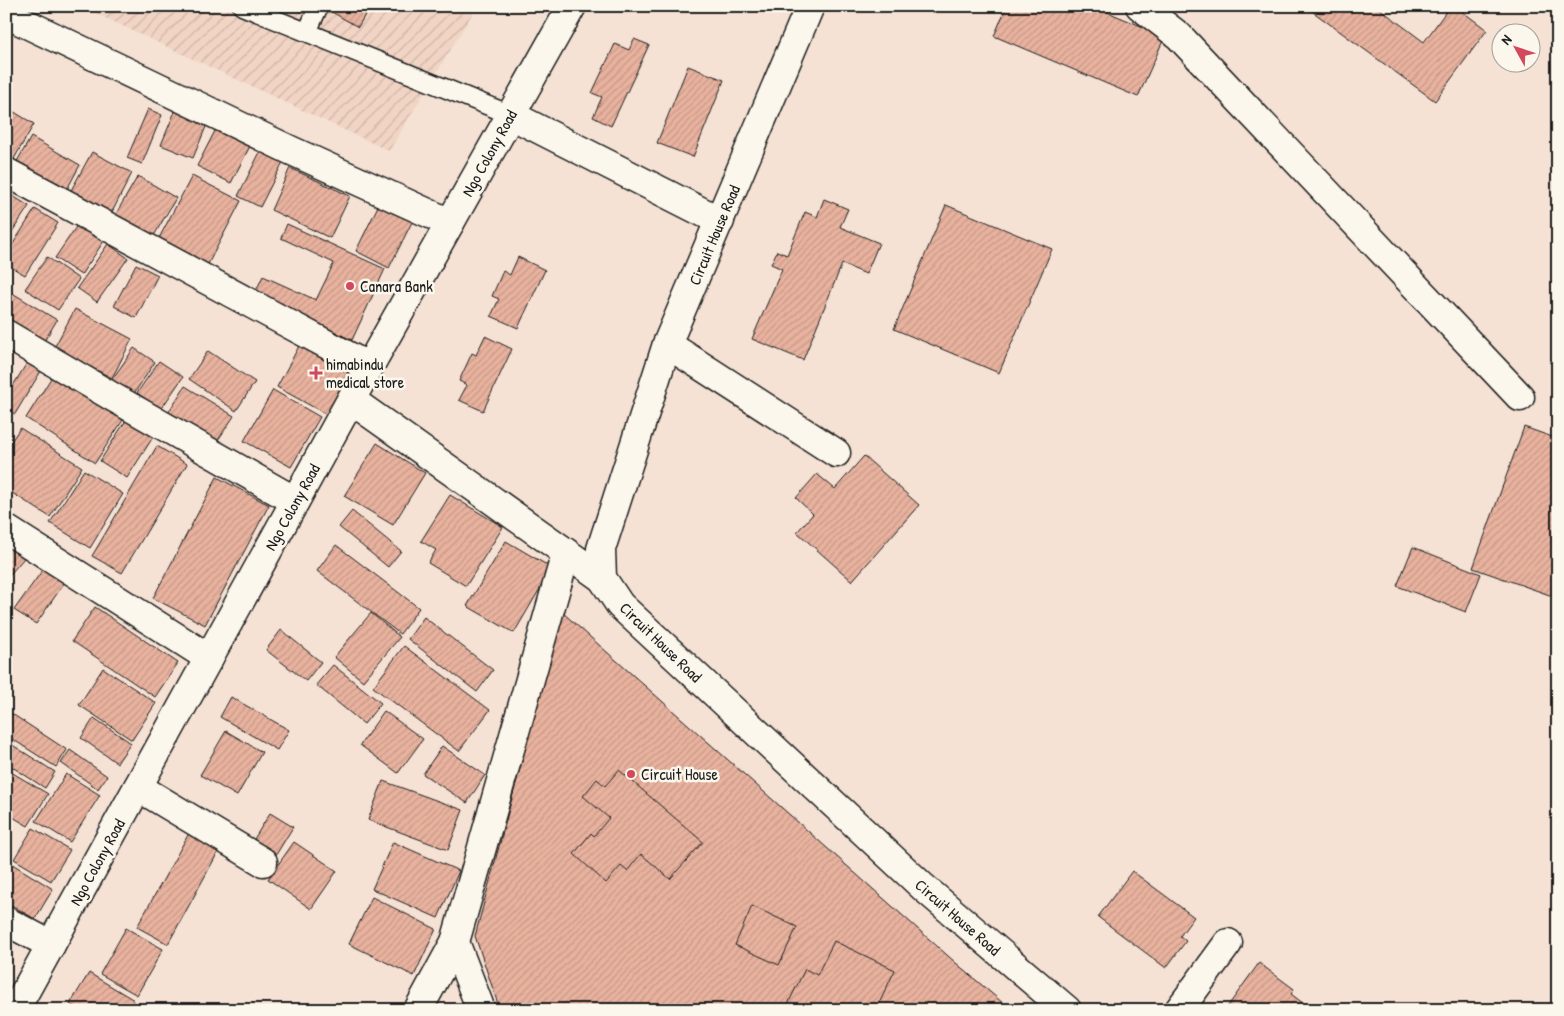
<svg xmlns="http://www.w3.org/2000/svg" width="1564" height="1016" font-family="'Patrick Hand',sans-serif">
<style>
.industrial{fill:url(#industrial-furrows)}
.building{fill:url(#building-hatch);stroke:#1c1c1c}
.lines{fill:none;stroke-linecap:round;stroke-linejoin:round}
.service-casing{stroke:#1c1c1c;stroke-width:21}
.minor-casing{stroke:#1c1c1c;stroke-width:31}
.tertiary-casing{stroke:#1c1c1c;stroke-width:31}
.service{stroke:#fbf7ec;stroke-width:18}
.minor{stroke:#fbf7ec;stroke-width:28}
.tertiary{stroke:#fbf7ec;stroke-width:28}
.poi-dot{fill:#d1495b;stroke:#fbf7ec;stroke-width:2}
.labels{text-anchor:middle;stroke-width:5;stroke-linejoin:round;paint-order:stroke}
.street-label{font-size:16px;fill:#1c1c1c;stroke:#fbf7ec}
.poi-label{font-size:16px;fill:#1c1c1c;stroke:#fbf7ec;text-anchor:start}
</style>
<defs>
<pattern id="industrial-furrows" width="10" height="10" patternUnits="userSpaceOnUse" patternTransform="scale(1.25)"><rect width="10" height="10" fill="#f1d4c4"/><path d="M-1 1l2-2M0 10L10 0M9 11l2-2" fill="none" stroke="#ceb5a8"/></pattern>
<pattern id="building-hatch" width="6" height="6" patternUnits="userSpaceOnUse" patternTransform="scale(1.25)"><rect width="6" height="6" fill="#e8b29e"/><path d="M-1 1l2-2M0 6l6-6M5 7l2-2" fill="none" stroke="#c69888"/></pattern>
</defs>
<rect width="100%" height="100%" fill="#f5e2d5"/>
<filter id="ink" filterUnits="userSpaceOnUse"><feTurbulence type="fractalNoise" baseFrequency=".02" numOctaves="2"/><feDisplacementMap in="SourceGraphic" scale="10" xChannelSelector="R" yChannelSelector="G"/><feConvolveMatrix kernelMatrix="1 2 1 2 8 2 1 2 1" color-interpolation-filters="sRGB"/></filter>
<g filter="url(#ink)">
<path class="industrial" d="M 80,6 L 477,6 L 389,151 Z"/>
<g class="building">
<path d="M 292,6 L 370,6 L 358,27 L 325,8 L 318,21 Z"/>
<path d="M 1007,6 L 1093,6 L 1165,36 L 1138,97 L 994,36 Z"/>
<path d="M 1305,6 L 1376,6 L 1424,42 L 1450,6 L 1455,6 L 1487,30 L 1435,101 Z"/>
<path d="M 634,39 L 649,45 L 611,126 L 593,117 L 602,97 L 592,93 L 615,44 L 629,50 Z"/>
<path d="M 688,66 L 724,80 L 693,157 L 657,143 Z"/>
<path d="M 178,104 L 210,117 L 193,158 L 161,145 Z"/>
<path d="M 6,107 L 34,124 L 11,164 L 6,160 Z"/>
<path d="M 148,109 L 162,115 L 142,164 L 127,158 Z"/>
<path d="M 216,129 L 250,146 L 231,183 L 197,166 Z"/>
<path d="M 31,137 L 80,165 L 66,191 L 16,163 Z"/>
<path d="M 261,150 L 284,160 L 260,207 L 238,196 Z"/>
<path d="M 92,152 L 132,173 L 110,216 L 69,194 Z"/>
<path d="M 290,168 L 350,196 L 330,238 L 271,210 Z"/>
<path d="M 138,176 L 176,198 L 152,239 L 114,217 Z"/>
<path d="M 192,176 L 241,201 L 207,266 L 158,240 Z"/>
<path d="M 6,192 L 29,206 L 6,241 Z"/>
<path d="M 824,199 L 848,209 L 840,227 L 879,243 L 866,274 L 842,264 L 803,360 L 752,339 L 782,269 L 771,264 L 777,251 L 787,255 L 805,212 L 817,217 Z"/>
<path d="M 381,200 L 415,216 L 389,268 L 356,251 Z"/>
<path d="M 946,205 L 1052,249 L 999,373 L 894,329 Z"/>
<path d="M 35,209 L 58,223 L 25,275 L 6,264 L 6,255 Z"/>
<path d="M 78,224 L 104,241 L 81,275 L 55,258 Z"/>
<path d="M 287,224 L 385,269 L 352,340 L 254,295 L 263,276 L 316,300 L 334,263 L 281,238 Z"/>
<path d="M 108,244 L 128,258 L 97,302 L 77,288 Z"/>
<path d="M 47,257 L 79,279 L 58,310 L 25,289 Z"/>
<path d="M 518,257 L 545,270 L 518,328 L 491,316 L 499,299 L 492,296 L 503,271 L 510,275 Z"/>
<path d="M 136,264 L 158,275 L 136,318 L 114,306 Z"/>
<path d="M 9,291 L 57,320 L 43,343 L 6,321 L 6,296 Z"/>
<path d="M 75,309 L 132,339 L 112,378 L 54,348 Z"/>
<path d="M 305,335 L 360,365 L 331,417 L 277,387 Z"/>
<path d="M 485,336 L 512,349 L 483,411 L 459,400 L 467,385 L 459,381 L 472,353 L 476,355 Z"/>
<path d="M 134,348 L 155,362 L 133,395 L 111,381 Z"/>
<path d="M 208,351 L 255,382 L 236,411 L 189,379 Z"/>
<path d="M 30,358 L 44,366 L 15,414 L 6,409 L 6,397 Z"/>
<path d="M 159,361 L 183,377 L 161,409 L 137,393 Z"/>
<path d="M 53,375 L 123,420 L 95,463 L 26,418 Z"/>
<path d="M 185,386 L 234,416 L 214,446 L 166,416 Z"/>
<path d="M 273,390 L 320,417 L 291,467 L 244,441 Z"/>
<path d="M 128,417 L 155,434 L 127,478 L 100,461 Z"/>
<path d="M 1524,427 L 1558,439 L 1558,598 L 1473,568 Z"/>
<path d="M 20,428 L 82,467 L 50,517 L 6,489 L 6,449 Z"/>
<path d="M 377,443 L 425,473 L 393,525 L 344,496 Z"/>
<path d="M 157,446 L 187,464 L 122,573 L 92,556 Z"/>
<path d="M 864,456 L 919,505 L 852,581 L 797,532 L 813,514 L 796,498 L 817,474 L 835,489 Z"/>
<path d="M 84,470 L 123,494 L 90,548 L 50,523 Z"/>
<path d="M 217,477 L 269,505 L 205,625 L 153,598 Z"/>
<path d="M 450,495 L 503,527 L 466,586 L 428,563 L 436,550 L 421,541 Z"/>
<path d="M 352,511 L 401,551 L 388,567 L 339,527 Z"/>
<path d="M 506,541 L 552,568 L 514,633 L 467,606 Z"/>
<path d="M 6,543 L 24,558 L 6,579 Z"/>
<path d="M 336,545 L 419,608 L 400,634 L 317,571 Z"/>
<path d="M 1413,547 L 1481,574 L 1466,612 L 1397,586 Z"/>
<path d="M 44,568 L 65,582 L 36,624 L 14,610 Z"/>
<path d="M 95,607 L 178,663 L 155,697 L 72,641 Z"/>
<path d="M 562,612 L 956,963 L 1011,1010 L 500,1010 L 475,936 Z"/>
<path d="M 371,613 L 400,637 L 363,681 L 334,657 Z"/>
<path d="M 424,617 L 493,670 L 477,692 L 408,639 Z"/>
<path d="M 281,630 L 321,662 L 306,681 L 266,650 Z"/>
<path d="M 404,646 L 490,710 L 459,751 L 373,687 Z"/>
<path d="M 333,665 L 381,703 L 364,724 L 316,685 Z"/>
<path d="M 103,668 L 156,703 L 132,740 L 79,705 Z"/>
<path d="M 231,697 L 289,730 L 277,750 L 220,717 Z"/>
<path d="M 6,710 L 67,750 L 56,767 L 6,735 Z"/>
<path d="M 384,711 L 423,739 L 398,773 L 360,745 Z"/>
<path d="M 94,718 L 131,743 L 117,763 L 81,738 Z"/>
<path d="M 226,731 L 262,752 L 237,796 L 200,775 Z"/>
<path d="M 6,741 L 55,772 L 45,788 L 6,763 Z"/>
<path d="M 442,746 L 485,775 L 467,803 L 423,774 Z"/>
<path d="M 70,750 L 107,776 L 98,789 L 61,763 Z"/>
<path d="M 6,769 L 48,794 L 28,826 L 6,813 Z"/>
<path d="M 619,770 L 703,842 L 670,879 L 641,854 L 627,871 L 621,866 L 606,883 L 574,854 L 591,833 L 594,836 L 609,818 L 583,796 L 597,779 L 605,786 Z"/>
<path d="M 66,774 L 100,795 L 70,842 L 36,821 Z"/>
<path d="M 383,781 L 463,810 L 448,850 L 368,820 Z"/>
<path d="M 270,813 L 293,827 L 274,858 L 251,844 Z"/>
<path d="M 193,826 L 223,843 L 168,944 L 137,927 Z"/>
<path d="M 33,828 L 70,850 L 51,881 L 14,859 Z"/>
<path d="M 294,842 L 337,871 L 311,909 L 268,879 Z"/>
<path d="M 393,842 L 459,871 L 438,918 L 372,889 Z"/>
<path d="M 9,862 L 53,889 L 35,919 L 6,902 L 6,865 Z"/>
<path d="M 1132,871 L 1194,917 L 1180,936 L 1186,941 L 1166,968 L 1098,917 Z"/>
<path d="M 372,897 L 436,929 L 414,976 L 349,944 Z"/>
<path d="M 752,906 L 797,927 L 779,965 L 735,945 Z"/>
<path d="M 126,928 L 163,949 L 137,995 L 100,974 Z"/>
<path d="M 834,941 L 895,970 L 876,1010 L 789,1010 L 786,1008 L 805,969 L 817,975 Z"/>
<path d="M 1259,963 L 1294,989 L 1291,994 L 1312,1010 L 1225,1010 Z"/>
<path d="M 89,973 L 134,1000 L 128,1010 L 80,1010 L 70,1004 Z"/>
</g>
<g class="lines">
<g class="service-casing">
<g id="service">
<path d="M 242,6 L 511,115"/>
<path d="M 307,32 L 319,6"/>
</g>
</g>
<g class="minor-casing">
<g id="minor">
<path d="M 1140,6 L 1179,36 L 1520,397"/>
<path d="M 6,14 L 290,150 L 450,223"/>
<path d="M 511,115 L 720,221"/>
<path d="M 6,172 L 369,367"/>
<path d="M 6,334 L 111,396 L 295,501"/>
<path d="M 667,344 L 836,453"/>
<path d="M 6,529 L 209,658"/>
<path d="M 138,787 L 263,862"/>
<path d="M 6,921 L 51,945"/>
<path d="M 418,1010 L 455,942"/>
<path d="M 481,1010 L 455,942 L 566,553"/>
<path d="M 1179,1010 L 1228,943"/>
</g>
</g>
<g class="tertiary-casing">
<g id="tertiary">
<path d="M 810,6 L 667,344 L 601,549 L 602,578 L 620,605 L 923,887 L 1067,1010"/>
<path d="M 351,400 L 602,578"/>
<path d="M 15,1010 L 369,367 L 572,6"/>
</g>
</g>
<use href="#service" class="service"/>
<use href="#minor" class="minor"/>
<use href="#tertiary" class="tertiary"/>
</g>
</g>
<g class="poi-dot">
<circle cx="350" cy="286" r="5"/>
<path d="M313.5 365.5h5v5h5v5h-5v5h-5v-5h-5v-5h5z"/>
<circle cx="631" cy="774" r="5"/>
</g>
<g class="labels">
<g class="street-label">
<text transform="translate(489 153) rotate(-61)" y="6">Ngo Colony Road</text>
<text transform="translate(714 235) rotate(-67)" y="6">Circuit House Road</text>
<text transform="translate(292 507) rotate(-61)" y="6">Ngo Colony Road</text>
<text transform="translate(661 642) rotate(44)" y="6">Circuit House Road</text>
<text transform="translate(97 862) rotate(-61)" y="6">Ngo Colony Road</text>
<text transform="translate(958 917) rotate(41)" y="6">Circuit House Road</text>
</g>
<g class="poi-label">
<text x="360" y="292">Canara Bank</text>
<text x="326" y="370">himabindu<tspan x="326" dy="18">medical store</tspan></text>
<text x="641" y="780">Circuit House</text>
</g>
</g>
<rect width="1564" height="1016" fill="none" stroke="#fbf7ec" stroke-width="25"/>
<rect x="12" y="12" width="1539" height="991" fill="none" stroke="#1c1c1c" stroke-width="2" filter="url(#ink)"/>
<g transform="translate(1516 48) rotate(310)"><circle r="24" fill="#fbf7ec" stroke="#a29f99"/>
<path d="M0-4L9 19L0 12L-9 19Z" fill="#d1495b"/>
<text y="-8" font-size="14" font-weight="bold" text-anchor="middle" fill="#1c1c1c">N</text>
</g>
</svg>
